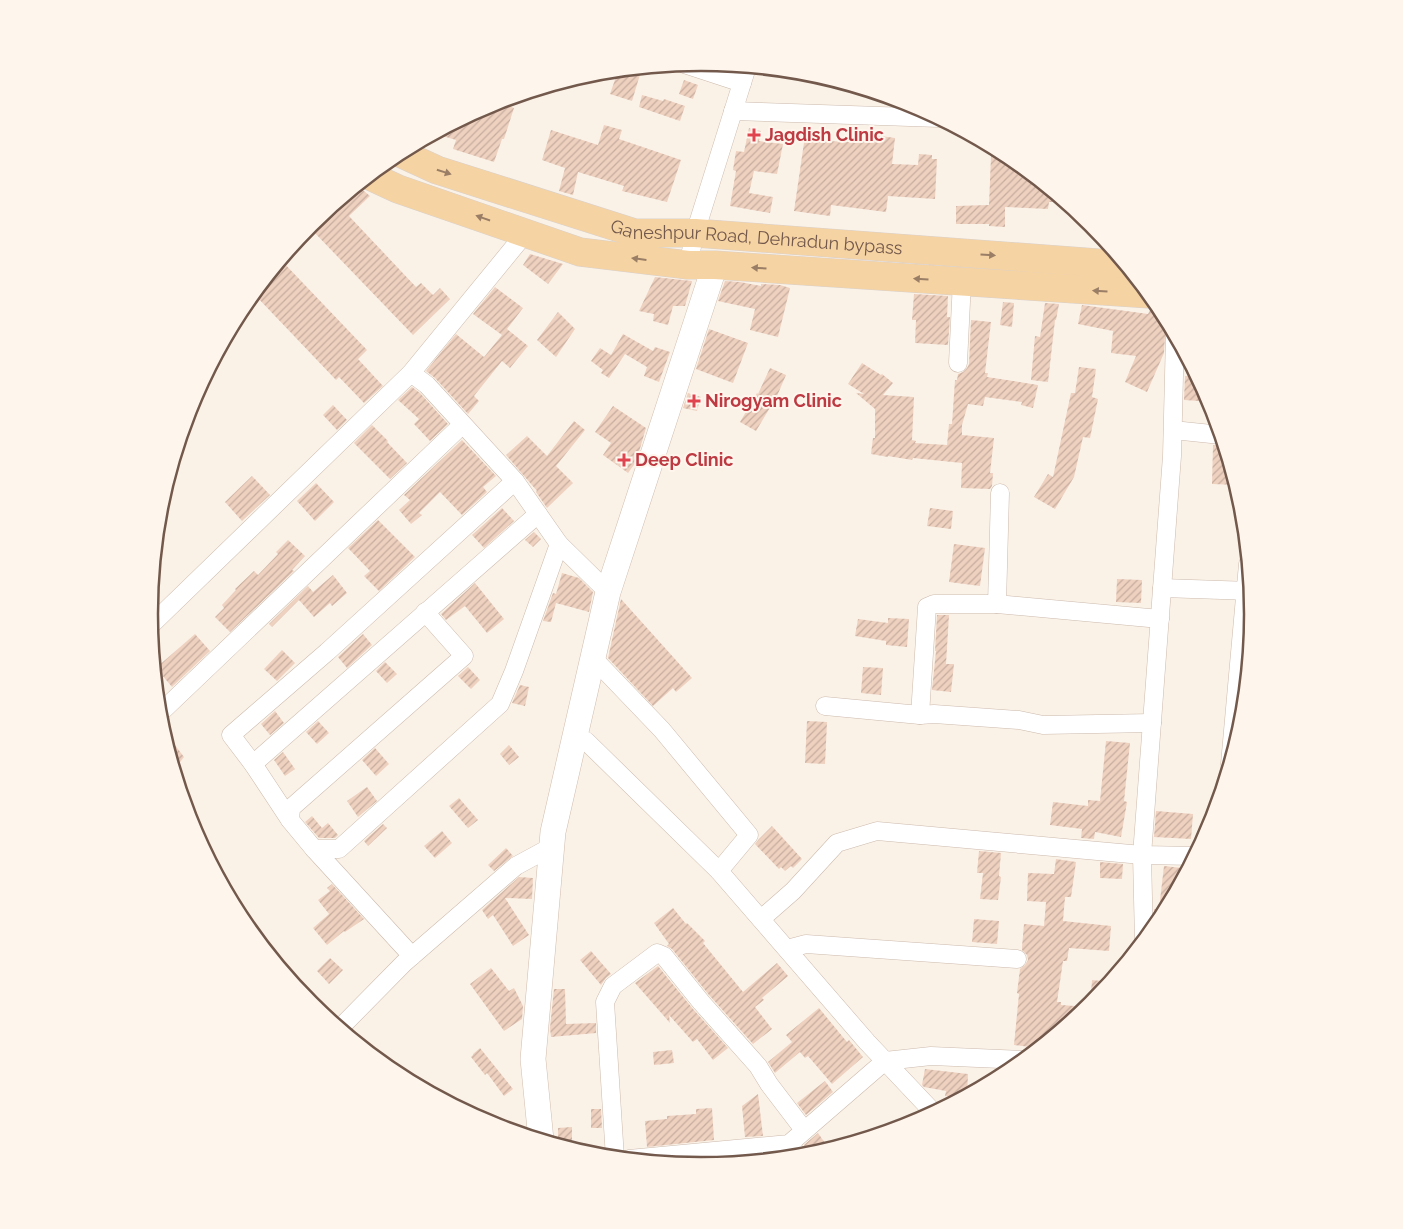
<svg xmlns="http://www.w3.org/2000/svg" width="1403" height="1229" font-family="Raleway,sans-serif">
<style>
.building{fill:url(#building-hatch)}
.lines{fill:none;stroke-linecap:round;stroke-linejoin:round}
.street-casing{stroke:#ccbaad;stroke-width:19}
.secondary-casing{stroke:#d1bcae;stroke-width:26}
.primary-casing{stroke:#d8d1cd;stroke-width:29}
.street{stroke:#fff;stroke-width:18}
.secondary{stroke:#fff;stroke-width:25}
.primary{stroke:#f6d3a3;stroke-width:28}
.oneway{fill:#9a7e66}
.health-dot{fill:#e0444e;stroke:#fef6ed;stroke-width:2}
.labels{text-anchor:middle;stroke-width:4;stroke-linejoin:round;paint-order:stroke}
.health-label{font-size:18px;font-weight:bold;fill:#be3a42;stroke:#fef6ed;text-anchor:start}
.street-label{font-size:18px;fill:#73594c;stroke:#fef6ed}
.rim{fill:none;stroke:#73594c;stroke-width:2.5}
</style>
<defs>
<pattern id="building-hatch" width="6" height="6" patternUnits="userSpaceOnUse" patternTransform="scale(1.25)"><rect width="6" height="6" fill="#efd1c0"/><path d="M-1 1l2-2M0 6l6-6M5 7l2-2" fill="none" stroke="#c6ad9e"/></pattern>
</defs>
<rect width="100%" height="100%" fill="#fbf2e7"/>
<g class="building">
<path d="M 642,68 L 632,101 L 610,94 L 618,71 Z"/>
<path d="M 684,80 L 698,85 L 693,99 L 679,94 Z"/>
<path d="M 642,95 L 663,101 L 664,99 L 685,106 L 680,121 L 639,107 Z"/>
<path d="M 497,102 L 514,108 L 504,139 L 502,139 L 494,162 L 453,149 L 456,140 L 436,134 L 491,104 Z"/>
<path d="M 604,125 L 622,130 L 619,139 L 681,160 L 667,202 L 622,191 L 624,186 L 578,172 L 573,195 L 559,191 L 565,168 L 542,160 L 551,130 L 598,145 Z"/>
<path d="M 749,128 L 761,131 L 759,141 L 783,144 L 777,174 L 754,171 L 749,193 L 773,197 L 770,213 L 730,206 L 736,171 L 733,170 L 736,151 L 744,152 Z"/>
<path d="M 806,129 L 826,133 L 825,141 L 859,142 L 860,133 L 895,138 L 892,164 L 918,165 L 919,154 L 932,155 L 932,159 L 937,159 L 935,199 L 888,196 L 886,212 L 831,205 L 830,216 L 794,211 Z"/>
<path d="M 991,156 L 1011,157 L 1053,192 L 1053,202 L 1049,202 L 1048,209 L 1005,207 L 1005,227 L 989,226 L 989,224 L 956,224 L 956,206 L 989,205 Z"/>
<path d="M 358,186 L 370,196 L 349,216 L 416,287 L 421,283 L 433,295 L 440,288 L 450,299 L 413,335 L 311,229 Z"/>
<path d="M 530,254 L 563,264 L 548,284 L 523,265 Z"/>
<path d="M 281,260 L 367,350 L 358,359 L 383,386 L 364,403 L 339,377 L 336,380 L 254,294 Z"/>
<path d="M 655,277 L 692,281 L 685,306 L 673,306 L 668,325 L 653,321 L 654,314 L 639,311 Z"/>
<path d="M 725,281 L 740,282 L 761,286 L 761,284 L 780,285 L 790,288 L 778,337 L 750,330 L 755,309 L 718,301 Z"/>
<path d="M 495,287 L 523,308 L 507,329 L 528,346 L 510,368 L 502,361 L 474,396 L 479,401 L 468,414 L 435,378 L 426,371 L 456,334 L 484,357 L 502,335 L 473,314 Z"/>
<path d="M 914,294 L 948,296 L 947,317 L 950,317 L 948,345 L 915,343 L 916,320 L 912,320 Z"/>
<path d="M 1003,302 L 1014,303 L 1012,327 L 1000,325 Z"/>
<path d="M 1045,303 L 1059,304 L 1056,320 L 1055,320 L 1048,382 L 1031,380 L 1035,336 L 1040,337 Z"/>
<path d="M 1082,305 L 1148,314 L 1150,310 L 1162,311 L 1166,319 L 1164,353 L 1147,392 L 1125,382 L 1136,356 L 1111,353 L 1113,331 L 1078,324 Z"/>
<path d="M 558,312 L 575,329 L 556,357 L 537,340 Z"/>
<path d="M 971,320 L 991,322 L 985,373 L 988,373 L 987,377 L 1038,385 L 1033,408 L 1021,405 L 1022,402 L 985,397 L 983,406 L 968,404 L 962,425 L 962,435 L 994,438 L 990,473 L 993,473 L 992,486 L 990,489 L 961,488 L 962,463 L 913,458 L 912,460 L 888,456 L 888,457 L 871,454 L 873,438 L 875,438 L 875,409 L 856,393 L 864,394 L 848,384 L 862,363 L 881,375 L 882,374 L 893,383 L 883,395 L 914,397 L 912,440 L 916,441 L 915,443 L 947,445 L 949,424 L 952,424 L 955,380 L 957,380 L 958,374 L 963,372 L 967,368 L 969,364 Z"/>
<path d="M 709,329 L 748,343 L 733,383 L 696,369 Z"/>
<path d="M 623,334 L 653,351 L 655,347 L 670,352 L 659,382 L 644,376 L 647,367 L 625,354 L 609,378 L 601,373 L 603,370 L 591,361 L 600,348 L 611,355 Z"/>
<path d="M 1079,367 L 1096,369 L 1092,397 L 1098,399 L 1090,438 L 1083,437 L 1074,477 L 1055,509 L 1034,497 L 1048,474 L 1053,477 L 1071,393 L 1075,393 Z"/>
<path d="M 770,368 L 786,375 L 777,396 L 756,431 L 740,422 L 757,393 L 758,394 Z"/>
<path d="M 1185,376 L 1197,376 L 1200,382 L 1199,401 L 1184,400 Z"/>
<path d="M 412,387 L 420,393 L 448,424 L 430,441 L 414,424 L 419,419 L 398,400 Z"/>
<path d="M 688,393 L 701,397 L 697,411 L 683,408 Z"/>
<path d="M 333,405 L 347,420 L 337,430 L 323,415 Z"/>
<path d="M 613,406 L 646,428 L 636,462 L 628,473 L 603,455 L 611,443 L 595,432 Z"/>
<path d="M 574,421 L 585,430 L 556,466 L 573,483 L 547,508 L 536,492 L 537,491 L 506,455 L 527,436 L 547,456 Z"/>
<path d="M 372,425 L 388,441 L 387,442 L 407,463 L 390,479 L 354,443 Z"/>
<path d="M 462,440 L 496,476 L 483,487 L 487,492 L 462,515 L 440,492 L 419,513 L 422,515 L 411,524 L 399,510 L 410,500 L 404,495 Z"/>
<path d="M 1213,445 L 1224,445 L 1236,485 L 1212,484 Z"/>
<path d="M 252,476 L 270,495 L 242,521 L 225,502 Z"/>
<path d="M 316,483 L 334,502 L 315,521 L 297,501 Z"/>
<path d="M 502,508 L 514,521 L 484,548 L 472,535 Z"/>
<path d="M 930,508 L 953,511 L 951,529 L 927,526 Z"/>
<path d="M 378,520 L 415,557 L 379,591 L 364,576 L 370,571 L 348,548 Z"/>
<path d="M 534,532 L 541,539 L 533,547 L 525,540 Z"/>
<path d="M 288,540 L 305,556 L 292,570 L 294,571 L 230,632 L 215,617 L 224,608 L 222,605 L 236,590 L 235,589 L 254,571 L 258,575 L 278,554 L 276,552 Z"/>
<path d="M 954,544 L 985,548 L 980,586 L 949,582 Z"/>
<path d="M 562,573 L 579,578 L 593,592 L 589,612 L 556,603 L 551,622 L 543,621 L 553,593 L 556,594 Z"/>
<path d="M 333,575 L 347,593 L 332,606 L 330,603 L 314,617 L 299,600 L 272,627 L 269,624 L 308,586 L 313,592 Z"/>
<path d="M 1117,579 L 1142,580 L 1141,603 L 1116,602 Z"/>
<path d="M 475,583 L 504,619 L 487,633 L 465,606 L 446,620 L 441,614 Z"/>
<path d="M 621,599 L 692,678 L 676,692 L 673,688 L 653,706 L 608,658 Z"/>
<path d="M 937,615 L 949,615 L 946,664 L 954,664 L 951,692 L 932,690 L 936,651 L 935,651 Z"/>
<path d="M 888,618 L 909,619 L 907,647 L 886,645 L 886,641 L 855,636 L 858,619 L 888,623 Z"/>
<path d="M 195,634 L 210,651 L 172,687 L 156,668 Z"/>
<path d="M 363,634 L 372,645 L 347,668 L 338,657 Z"/>
<path d="M 282,650 L 295,663 L 277,681 L 264,669 Z"/>
<path d="M 385,662 L 397,674 L 387,683 L 376,671 Z"/>
<path d="M 468,667 L 480,680 L 471,689 L 458,676 Z"/>
<path d="M 863,667 L 883,668 L 881,695 L 861,693 Z"/>
<path d="M 520,685 L 529,687 L 525,706 L 512,703 Z"/>
<path d="M 275,711 L 284,723 L 270,735 L 261,724 Z"/>
<path d="M 318,721 L 329,733 L 317,744 L 306,732 Z"/>
<path d="M 807,721 L 827,722 L 825,764 L 805,763 Z"/>
<path d="M 163,732 L 165,732 L 184,757 L 174,770 Z"/>
<path d="M 1106,741 L 1130,743 L 1124,801 L 1127,802 L 1121,837 L 1095,832 L 1094,839 L 1081,838 L 1082,829 L 1050,825 L 1053,802 L 1088,806 L 1088,800 L 1100,801 Z"/>
<path d="M 509,745 L 519,757 L 509,765 L 500,754 Z"/>
<path d="M 375,748 L 389,764 L 376,776 L 362,760 Z"/>
<path d="M 283,752 L 295,769 L 285,776 L 274,760 Z"/>
<path d="M 367,787 L 377,801 L 358,817 L 347,801 Z"/>
<path d="M 459,798 L 478,820 L 468,828 L 449,806 Z"/>
<path d="M 1156,811 L 1193,814 L 1191,839 L 1154,837 Z"/>
<path d="M 312,816 L 322,828 L 328,823 L 338,835 L 335,838 L 319,838 L 305,822 Z"/>
<path d="M 383,824 L 387,828 L 368,846 L 364,841 Z"/>
<path d="M 772,826 L 802,859 L 793,868 L 791,866 L 785,871 L 781,867 L 779,869 L 755,844 L 759,839 Z"/>
<path d="M 442,831 L 452,843 L 435,858 L 424,846 Z"/>
<path d="M 506,848 L 513,856 L 494,871 L 488,865 Z"/>
<path d="M 979,851 L 1001,853 L 999,876 L 1001,877 L 998,900 L 980,899 L 983,873 L 977,873 Z"/>
<path d="M 1056,859 L 1076,862 L 1071,897 L 1065,897 L 1063,921 L 1111,926 L 1109,951 L 1069,948 L 1067,961 L 1063,961 L 1057,1002 L 1061,1002 L 1061,1005 L 1089,1007 L 1066,1026 L 1055,1025 L 1054,1036 L 1039,1048 L 1014,1045 L 1019,994 L 1017,993 L 1020,969 L 1025,965 L 1028,960 L 1027,955 L 1022,950 L 1022,947 L 1024,924 L 1044,926 L 1046,902 L 1027,901 L 1028,873 L 1054,874 Z"/>
<path d="M 1100,862 L 1123,864 L 1122,879 L 1100,878 Z"/>
<path d="M 1164,866 L 1182,868 L 1181,871 L 1187,872 L 1160,921 L 1154,928 L 1154,909 L 1159,909 Z"/>
<path d="M 519,877 L 533,878 L 532,899 L 505,898 L 529,935 L 513,946 L 493,915 L 488,919 L 482,910 Z"/>
<path d="M 332,884 L 364,919 L 345,932 L 344,931 L 327,945 L 313,928 L 329,914 L 318,900 L 330,891 L 327,888 Z"/>
<path d="M 673,908 L 686,924 L 687,923 L 705,941 L 703,943 L 743,992 L 777,963 L 788,976 L 762,998 L 764,1000 L 755,1007 L 772,1029 L 753,1044 L 709,995 L 672,949 L 667,946 L 669,944 L 654,923 Z"/>
<path d="M 974,919 L 999,921 L 997,944 L 972,942 Z"/>
<path d="M 591,951 L 611,974 L 606,978 L 601,985 L 580,960 Z"/>
<path d="M 330,958 L 343,970 L 329,984 L 317,971 Z"/>
<path d="M 658,966 L 693,1009 L 728,1048 L 713,1060 L 697,1039 L 693,1042 L 669,1015 L 670,1023 L 635,983 Z"/>
<path d="M 491,968 L 509,991 L 514,988 L 523,1006 L 522,1019 L 504,1031 L 470,984 Z"/>
<path d="M 1092,980 L 1111,982 L 1090,1006 Z"/>
<path d="M 554,989 L 565,989 L 566,1024 L 596,1023 L 596,1033 L 551,1037 L 550,1028 Z"/>
<path d="M 819,1008 L 847,1042 L 849,1040 L 863,1057 L 832,1084 L 808,1056 L 805,1058 L 800,1052 L 775,1073 L 768,1062 L 792,1042 L 786,1035 Z"/>
<path d="M 480,1048 L 513,1089 L 504,1096 L 487,1073 L 485,1075 L 471,1057 L 473,1055 L 473,1054 Z"/>
<path d="M 672,1050 L 674,1063 L 654,1065 L 653,1052 Z"/>
<path d="M 925,1069 L 968,1074 L 967,1096 L 964,1097 L 945,1096 L 946,1091 L 924,1087 L 922,1085 Z"/>
<path d="M 825,1081 L 833,1092 L 806,1115 L 797,1103 Z"/>
<path d="M 758,1094 L 763,1136 L 745,1137 L 742,1106 Z"/>
<path d="M 712,1108 L 714,1140 L 647,1147 L 645,1121 L 667,1119 L 667,1116 L 696,1114 L 696,1109 Z"/>
<path d="M 591,1109 L 601,1109 L 602,1128 L 591,1128 Z"/>
<path d="M 572,1127 L 572,1149 L 558,1145 L 558,1128 Z"/>
<path d="M 818,1133 L 825,1143 L 820,1146 L 824,1151 L 809,1156 L 804,1145 Z"/>
</g>
<g class="lines">
<g class="street-casing">
<g id="street">
<path d="M 684,64 L 742,83"/>
<path d="M 733,111 L 939,118"/>
<path d="M 688,265 L 695,233 L 747,67"/>
<path d="M 958,363 L 962,281"/>
<path d="M 411,373 L 427,385 L 515,481 L 559,544 L 514,671 L 500,704 L 339,849 L 314,849 L 290,820 L 291,808 L 464,656 L 425,612"/>
<path d="M 1173,430 L 1221,435"/>
<path d="M 559,544 L 608,592"/>
<path d="M 1162,588 L 1251,591"/>
<path d="M 997,604 L 1000,493"/>
<path d="M 151,625 L 411,373 L 519,241 L 524,232"/>
<path d="M 593,658 L 662,730 L 749,835 L 719,871 L 867,1042 L 934,1113"/>
<path d="M 825,706 L 920,715 L 934,714 L 1019,720 L 1043,725 L 1152,723"/>
<path d="M 159,714 L 462,425"/>
<path d="M 920,715 L 927,607 L 934,604 L 997,604 L 1160,619"/>
<path d="M 574,739 L 586,741 L 719,871"/>
<path d="M 253,764 L 538,514"/>
<path d="M 1230,764 L 1248,564"/>
<path d="M 290,820 L 253,764 L 231,735 L 327,652 L 515,481"/>
<path d="M 314,849 L 412,956"/>
<path d="M 761,919 L 793,891 L 837,843 L 877,831 L 1142,855 L 1195,856"/>
<path d="M 1144,941 L 1142,855 L 1172,456 L 1175,335"/>
<path d="M 787,949 L 806,944 L 1017,959"/>
<path d="M 340,1028 L 404,963 L 516,866 L 551,847"/>
<path d="M 789,1144 L 799,1157"/>
<path d="M 615,1158 L 605,1002 L 613,986 L 657,953 L 664,956 L 701,1002 L 758,1066 L 769,1084 L 804,1130"/>
<path d="M 629,1159 L 789,1144 L 885,1061 L 931,1056 L 1025,1060"/>
</g>
</g>
<g class="secondary-casing">
<path id="secondary" d="M 541,1140 L 533,1059 L 553,832 L 608,592 L 715,265"/>
</g>
<g class="primary-casing">
<g id="primary">
<path id="s1" d="M 400,153 L 437,170 L 635,233 L 695,233 L 1125,265"/>
<path d="M 370,176 L 398,189 L 580,252 L 688,265 L 715,265 L 1149,294"/>
</g>
</g>
<use href="#street" class="street"/>
<use href="#secondary" class="secondary"/>
<use href="#primary" class="primary"/>
</g>
<defs><path id="oneway-solid" d="M-6-.8H1V-3.2L6.5 0L1 3.2V.8H-6Z" transform="scale(1.25)"/></defs>
<g class="oneway">
<use href="#oneway-solid" transform="translate(444 172) rotate(18)"/>
<use href="#oneway-solid" transform="translate(483 218) rotate(-161)"/>
<use href="#oneway-solid" transform="translate(988 255) rotate(4)"/>
<use href="#oneway-solid" transform="translate(639 259) rotate(-173)"/>
<use href="#oneway-solid" transform="translate(759 268) rotate(-176)"/>
<use href="#oneway-solid" transform="translate(921 279) rotate(-176)"/>
<use href="#oneway-solid" transform="translate(1100 291) rotate(-176)"/>
</g>
<g class="health-dot">
<path d="M751.5 127.5h5v5h5v5h-5v5h-5v-5h-5v-5h5z"/>
<path d="M691.5 393.5h5v5h5v5h-5v5h-5v-5h-5v-5h5z"/>
<path d="M621.5 452.5h5v5h5v5h-5v5h-5v-5h-5v-5h5z"/>
</g>
<g class="labels">
<g class="health-label">
<text x="765" y="141">Jagdish Clinic</text>
<text x="705" y="407">Nirogyam Clinic</text>
<text x="635" y="466">Deep Clinic</text>
</g>
<g class="street-label">
<text dy="6" stroke="none"><textPath href="#s1" startOffset="370">Ganeshpur Road, Dehradun bypass</textPath></text>
</g>
</g>
<path d="M0 0H1403V1229H0ZM158 614a543 543 0 1 1 1086 0a543 543 0 1 1-1086 0Z" fill="#fef6ed" fill-rule="evenodd"/>
<path class="rim" d="M158 614a543 543 0 1 1 1086 0a543 543 0 1 1-1086 0Z"/>
</svg>
